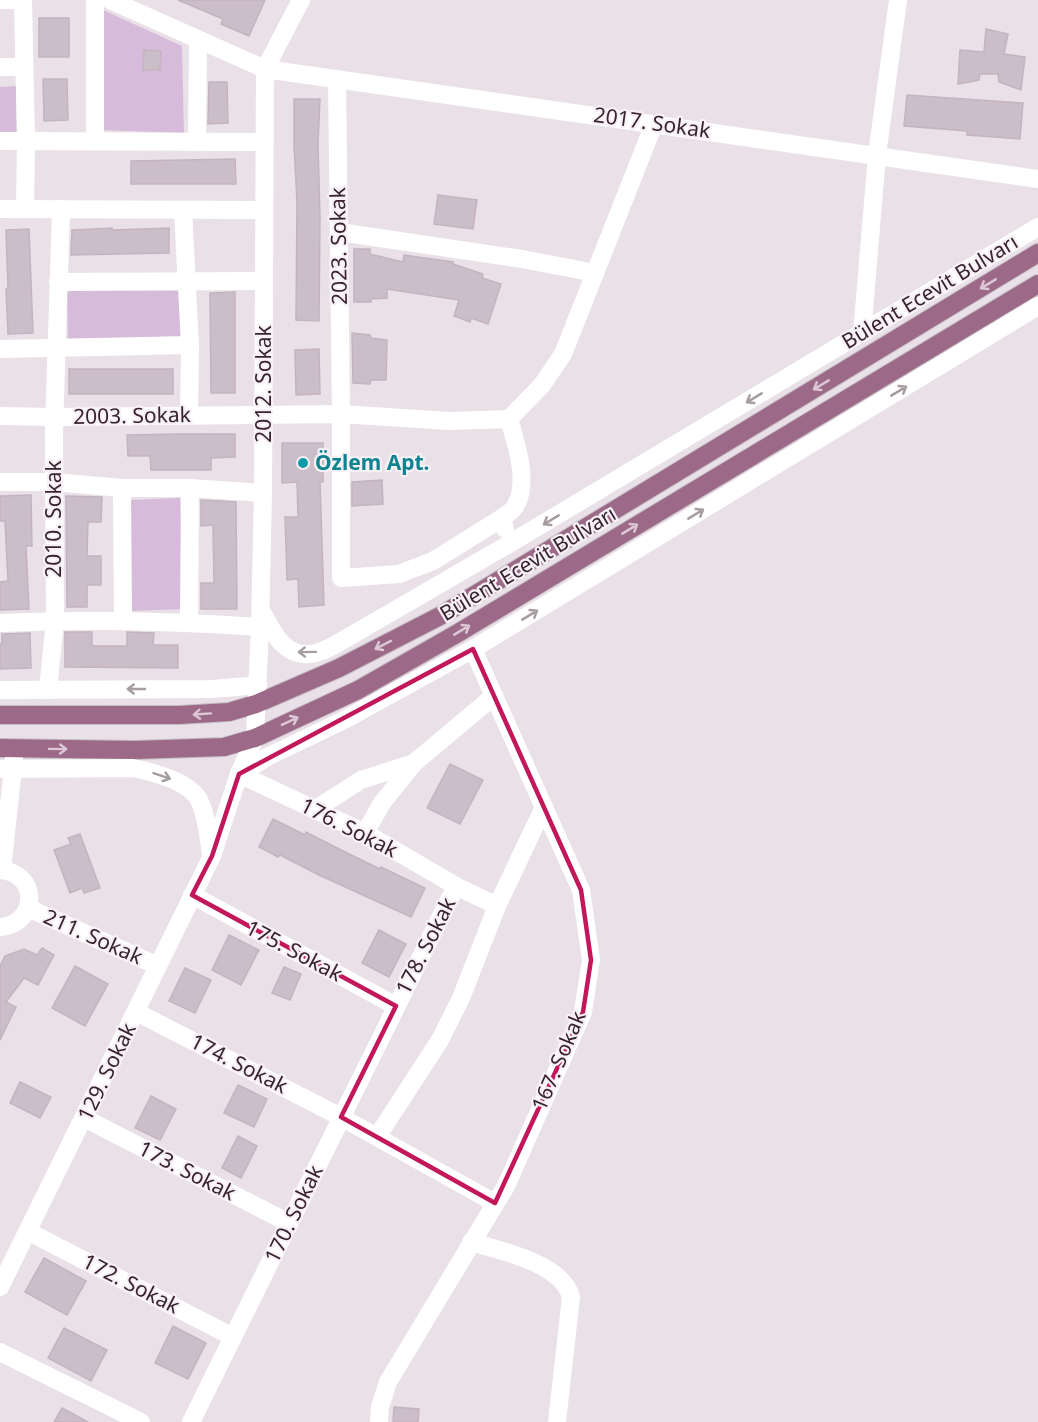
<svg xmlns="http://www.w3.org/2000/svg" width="1038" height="1422" font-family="'Noto Sans',sans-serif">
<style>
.green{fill:#d7bbda}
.building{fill:#cbbec8;stroke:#c3b4c0;stroke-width:1.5}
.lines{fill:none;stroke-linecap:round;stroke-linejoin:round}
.major-casing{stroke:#c4bdc1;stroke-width:20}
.minor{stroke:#fff;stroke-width:18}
.major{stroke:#9c6988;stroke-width:18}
.oneway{stroke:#dcc8d5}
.oneway2{stroke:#a69ca2}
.marked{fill:none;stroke:#c2185b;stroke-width:4.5;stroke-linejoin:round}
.culture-dot{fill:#0f9aa8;stroke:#f7f1f6;stroke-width:2}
.labels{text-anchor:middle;stroke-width:4.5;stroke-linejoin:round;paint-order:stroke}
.street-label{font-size:21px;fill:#3a2331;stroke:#f7f1f6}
.culture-label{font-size:21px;font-weight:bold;fill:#0d838f;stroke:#f7f1f6;text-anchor:start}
</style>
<rect width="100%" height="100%" fill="#eae1e8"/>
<g class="green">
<path d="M 101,9 L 182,46 L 184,133 L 99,130 Z"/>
<path d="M 16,86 L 17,132 L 0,132 L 0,87 Z"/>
<path d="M 179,287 L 181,338 L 68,342 L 67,291 Z"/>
<path d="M 180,498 L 184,609 L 132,611 L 128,500 Z"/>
</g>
<g class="building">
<path d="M 178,0 L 265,0 L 249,36 L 221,24 L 223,19 Z"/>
<rect x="39" y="18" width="30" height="39"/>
<path d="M 986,29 L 1008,34 L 1004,54 L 1025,57 L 1021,90 L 999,82 L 998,74 L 980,74 L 979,80 L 958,84 L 960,50 L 984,52 Z"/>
<path d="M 144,50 L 161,51 L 160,70 L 143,70 Z"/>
<path d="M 43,79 L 67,79 L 68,120 L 44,121 Z"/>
<path d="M 209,82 L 227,82 L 228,123 L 208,124 Z"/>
<path d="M 907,95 L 1023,103 L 1020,139 L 967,135 L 967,131 L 904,126 Z"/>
<path d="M 294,99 L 320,99 L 318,145 L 320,217 L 319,321 L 296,320 L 297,202 L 294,145 Z"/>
<path d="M 235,159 L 236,184 L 131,184 L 131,161 Z"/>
<path d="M 438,195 L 477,200 L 473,229 L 434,224 Z"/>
<path d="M 112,228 L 112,230 L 169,228 L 169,253 L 71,255 L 72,230 Z"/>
<path d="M 29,229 L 33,333 L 8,334 L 6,289 L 8,289 L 6,230 Z"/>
<path d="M 354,249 L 370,249 L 370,254 L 403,262 L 404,255 L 453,262 L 453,264 L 483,274 L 482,278 L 501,284 L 488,324 L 471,318 L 470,322 L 454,316 L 459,300 L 387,289 L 387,298 L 371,299 L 371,302 L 354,302 Z"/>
<path d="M 235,292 L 235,393 L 211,393 L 210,293 Z"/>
<path d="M 352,333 L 370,335 L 371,338 L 387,340 L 386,380 L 371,380 L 370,384 L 353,383 Z"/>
<path d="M 319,349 L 320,394 L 296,395 L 295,350 Z"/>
<rect x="69" y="369" width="104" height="25"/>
<path d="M 177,434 L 235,434 L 235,457 L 211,458 L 211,470 L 151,470 L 150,456 L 128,456 L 127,435 Z"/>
<path d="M 282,443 L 323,443 L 323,482 L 320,482 L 324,605 L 299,607 L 298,579 L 287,580 L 285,517 L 298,517 L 297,482 L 282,483 Z"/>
<path d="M 382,480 L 383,504 L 352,506 L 352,482 Z"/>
<path d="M 31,495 L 32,546 L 26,546 L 29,609 L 0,610 L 0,582 L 8,581 L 5,521 L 0,521 L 0,496 Z"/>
<path d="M 66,496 L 102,497 L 101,522 L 88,522 L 87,556 L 101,556 L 101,585 L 87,585 L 87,607 L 67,607 Z"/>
<path d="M 201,500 L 236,502 L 237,609 L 201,609 L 201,583 L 214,583 L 213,525 L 201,526 Z"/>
<path d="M 65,632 L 92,632 L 92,646 L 127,646 L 127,632 L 154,633 L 153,645 L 178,645 L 178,668 L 65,667 Z"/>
<path d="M 30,633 L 31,668 L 0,669 L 0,644 L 2,644 L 2,634 Z"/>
<path d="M 450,764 L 483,780 L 460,824 L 427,808 Z"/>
<path d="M 273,819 L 305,835 L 306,832 L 345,852 L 380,869 L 381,867 L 425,888 L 411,917 L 319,875 L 280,855 L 278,857 L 259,847 Z"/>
<path d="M 80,834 L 100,888 L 84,893 L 82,888 L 70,893 L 54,850 L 71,844 L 68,838 Z"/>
<path d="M 379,930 L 406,944 L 389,977 L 362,963 Z"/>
<path d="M 229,935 L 259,950 L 241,985 L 212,970 Z"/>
<path d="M 42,948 L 54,955 L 38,985 L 24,978 L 6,1002 L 16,1007 L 0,1040 L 0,966 L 5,956 L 24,949 L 37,955 Z"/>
<path d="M 75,966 L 108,984 L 85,1026 L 52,1008 Z"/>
<path d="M 284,967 L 301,974 L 290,1000 L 272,993 Z"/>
<path d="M 185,968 L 211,980 L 195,1013 L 169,1001 Z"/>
<path d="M 20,1082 L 51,1097 L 40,1118 L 10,1103 Z"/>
<path d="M 238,1085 L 267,1099 L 254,1127 L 224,1113 Z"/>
<path d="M 151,1096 L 176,1109 L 160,1140 L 135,1128 Z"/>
<path d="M 238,1136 L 257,1146 L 241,1178 L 222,1168 Z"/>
<path d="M 44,1258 L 86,1281 L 67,1315 L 25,1292 Z"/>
<path d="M 173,1326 L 206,1343 L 188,1379 L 155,1363 Z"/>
<path d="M 64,1328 L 107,1350 L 91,1381 L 48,1358 Z"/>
<path d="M 394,1407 L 419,1409 L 418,1422 L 393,1422 Z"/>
<path d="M 62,1408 L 88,1422 L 54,1422 Z"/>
</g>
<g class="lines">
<g class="major-casing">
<g id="major">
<path d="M 0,715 L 179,715 L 229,712 L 256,704 L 339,668 L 440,616 L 1038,253"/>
<path d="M 0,748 L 135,750 L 224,747 L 255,738 L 358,690 L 458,633 L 1038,284"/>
</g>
</g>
<g class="minor">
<path d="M 0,0 L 19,0"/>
<path d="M 23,0 L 26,141 L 25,208"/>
<path d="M 110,0 L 265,69 L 1038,179"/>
<path d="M 0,67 L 23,67"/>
<path d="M 337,79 L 341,414 L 341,578 L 399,574 L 433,561 L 502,518"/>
<path d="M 0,141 L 264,142"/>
<path d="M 95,141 L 95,0"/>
<path d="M 197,141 L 198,41"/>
<path d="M 0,209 L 264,210"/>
<path d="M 183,210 L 190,345 L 189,415"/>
<path d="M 339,232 L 522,259 L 595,273"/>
<path d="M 58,282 L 264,281"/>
<path d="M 862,334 L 877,155 L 898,0"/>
<path d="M 0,349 L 190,345"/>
<path d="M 0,416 L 54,417 L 341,414 L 449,421 L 509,419 C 516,443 529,482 516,505 C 514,510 506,515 502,518 L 505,529"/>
<path d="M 509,419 L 542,385 L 563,354 L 654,124"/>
<path d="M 0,482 L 54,482 L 122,488 L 190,488 L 263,493"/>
<path d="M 122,488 L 123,620"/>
<path d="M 261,610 C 272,630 283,657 310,654 C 318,654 326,649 333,646 L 509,544 L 1038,227"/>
<path d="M 189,622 L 190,488"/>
<path d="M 0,623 C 87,619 173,621 260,627"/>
<path d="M 0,690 L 213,689 L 258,685"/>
<path d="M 48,690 L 55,620 L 54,431 L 61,209"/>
<path d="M 0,769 L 133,768 C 152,772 189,781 199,800 C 207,816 208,836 211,854"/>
<path d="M 239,774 L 269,756 L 344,720 L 473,649 L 1038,306"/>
<path d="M 239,774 L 365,833 L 456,886 L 497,906"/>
<path d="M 314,810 L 361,780 L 414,763"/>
<path d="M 365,833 L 382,803 L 414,763 L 494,696"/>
<path d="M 0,870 C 39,872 39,924 0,927"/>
<path d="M 2,870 L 14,758"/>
<path d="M 192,895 L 396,1006"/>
<path d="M 28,908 L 158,966"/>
<path d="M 136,1012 L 341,1117 L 495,1203"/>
<path d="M 84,1118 L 289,1223"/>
<path d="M 377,1137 L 440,1040 L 461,998 L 497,906 L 544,807"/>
<path d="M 29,1232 L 233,1337"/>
<path d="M 471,1242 C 501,1251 562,1263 571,1297 L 557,1422"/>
<path d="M 0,1287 L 212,856 L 239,774 L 255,738 L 260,627 L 263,493 L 265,69 L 301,0"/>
<path d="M 0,1352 L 141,1422"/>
<path d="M 191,1422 L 456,886"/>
<path d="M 379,1422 L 380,1407 L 388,1382 L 506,1186 L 583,1012 L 591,960 L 581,890 L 473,649"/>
</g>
<use href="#major" class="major"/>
</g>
<defs><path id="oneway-shaft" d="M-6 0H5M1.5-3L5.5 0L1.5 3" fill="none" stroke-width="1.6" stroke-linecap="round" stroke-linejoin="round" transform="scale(1.5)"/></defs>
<g class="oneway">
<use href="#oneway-shaft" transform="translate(988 284) rotate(149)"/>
<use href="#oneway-shaft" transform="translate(821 385) rotate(149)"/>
<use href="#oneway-shaft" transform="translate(630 529) rotate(-31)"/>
<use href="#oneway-shaft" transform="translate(462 630) rotate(-31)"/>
<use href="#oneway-shaft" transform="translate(383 645) rotate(153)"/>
<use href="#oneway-shaft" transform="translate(202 714) rotate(176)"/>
<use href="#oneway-shaft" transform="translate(290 721) rotate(-25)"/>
<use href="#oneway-shaft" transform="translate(58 749) rotate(1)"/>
</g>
<g class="oneway2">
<use href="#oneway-shaft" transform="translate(899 391) rotate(-31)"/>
<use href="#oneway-shaft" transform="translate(754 398) rotate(149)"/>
<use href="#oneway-shaft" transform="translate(696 514) rotate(-31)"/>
<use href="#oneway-shaft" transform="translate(551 520) rotate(149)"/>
<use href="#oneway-shaft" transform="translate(530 615) rotate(-31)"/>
<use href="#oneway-shaft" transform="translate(307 652) rotate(179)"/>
<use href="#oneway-shaft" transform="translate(136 689) rotate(-180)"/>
<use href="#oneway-shaft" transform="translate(162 776) rotate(19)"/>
</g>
<path class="marked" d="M 473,649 L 581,890 L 591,960 L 583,1012 L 495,1203 L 341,1117 L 396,1006 L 192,895 L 212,856 L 239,774 Z"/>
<circle class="culture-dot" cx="303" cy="463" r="6"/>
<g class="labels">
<g class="street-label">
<text transform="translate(652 123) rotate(8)" y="7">2017. Sokak</text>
<text transform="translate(339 246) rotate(-91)" y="7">2023. Sokak</text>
<text transform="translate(930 292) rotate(-31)" y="7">Bülent Ecevit Bulvarı</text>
<text transform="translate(264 384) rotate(-90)" y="7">2012. Sokak</text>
<text transform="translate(132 416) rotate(-1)" y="7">2003. Sokak</text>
<text transform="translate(54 519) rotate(-90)" y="7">2010. Sokak</text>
<text transform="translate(528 564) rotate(-31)" y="7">Bülent Ecevit Bulvarı</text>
<text transform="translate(349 828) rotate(27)" y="7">176. Sokak</text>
<text transform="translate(93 937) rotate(24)" y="7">211. Sokak</text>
<text transform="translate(426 946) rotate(-63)" y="7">178. Sokak</text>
<text transform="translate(294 951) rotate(28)" y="7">175. Sokak</text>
<text transform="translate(559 1061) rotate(-67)" y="7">167. Sokak</text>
<text transform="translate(239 1064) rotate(27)" y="7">174. Sokak</text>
<text transform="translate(107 1072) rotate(-64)" y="7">129. Sokak</text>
<text transform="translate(187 1171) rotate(27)" y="7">173. Sokak</text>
<text transform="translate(294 1214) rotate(-64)" y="7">170. Sokak</text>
<text transform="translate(131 1284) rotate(27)" y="7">172. Sokak</text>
</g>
<g class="culture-label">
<text x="315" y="470">Özlem Apt.</text>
</g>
</g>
</svg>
